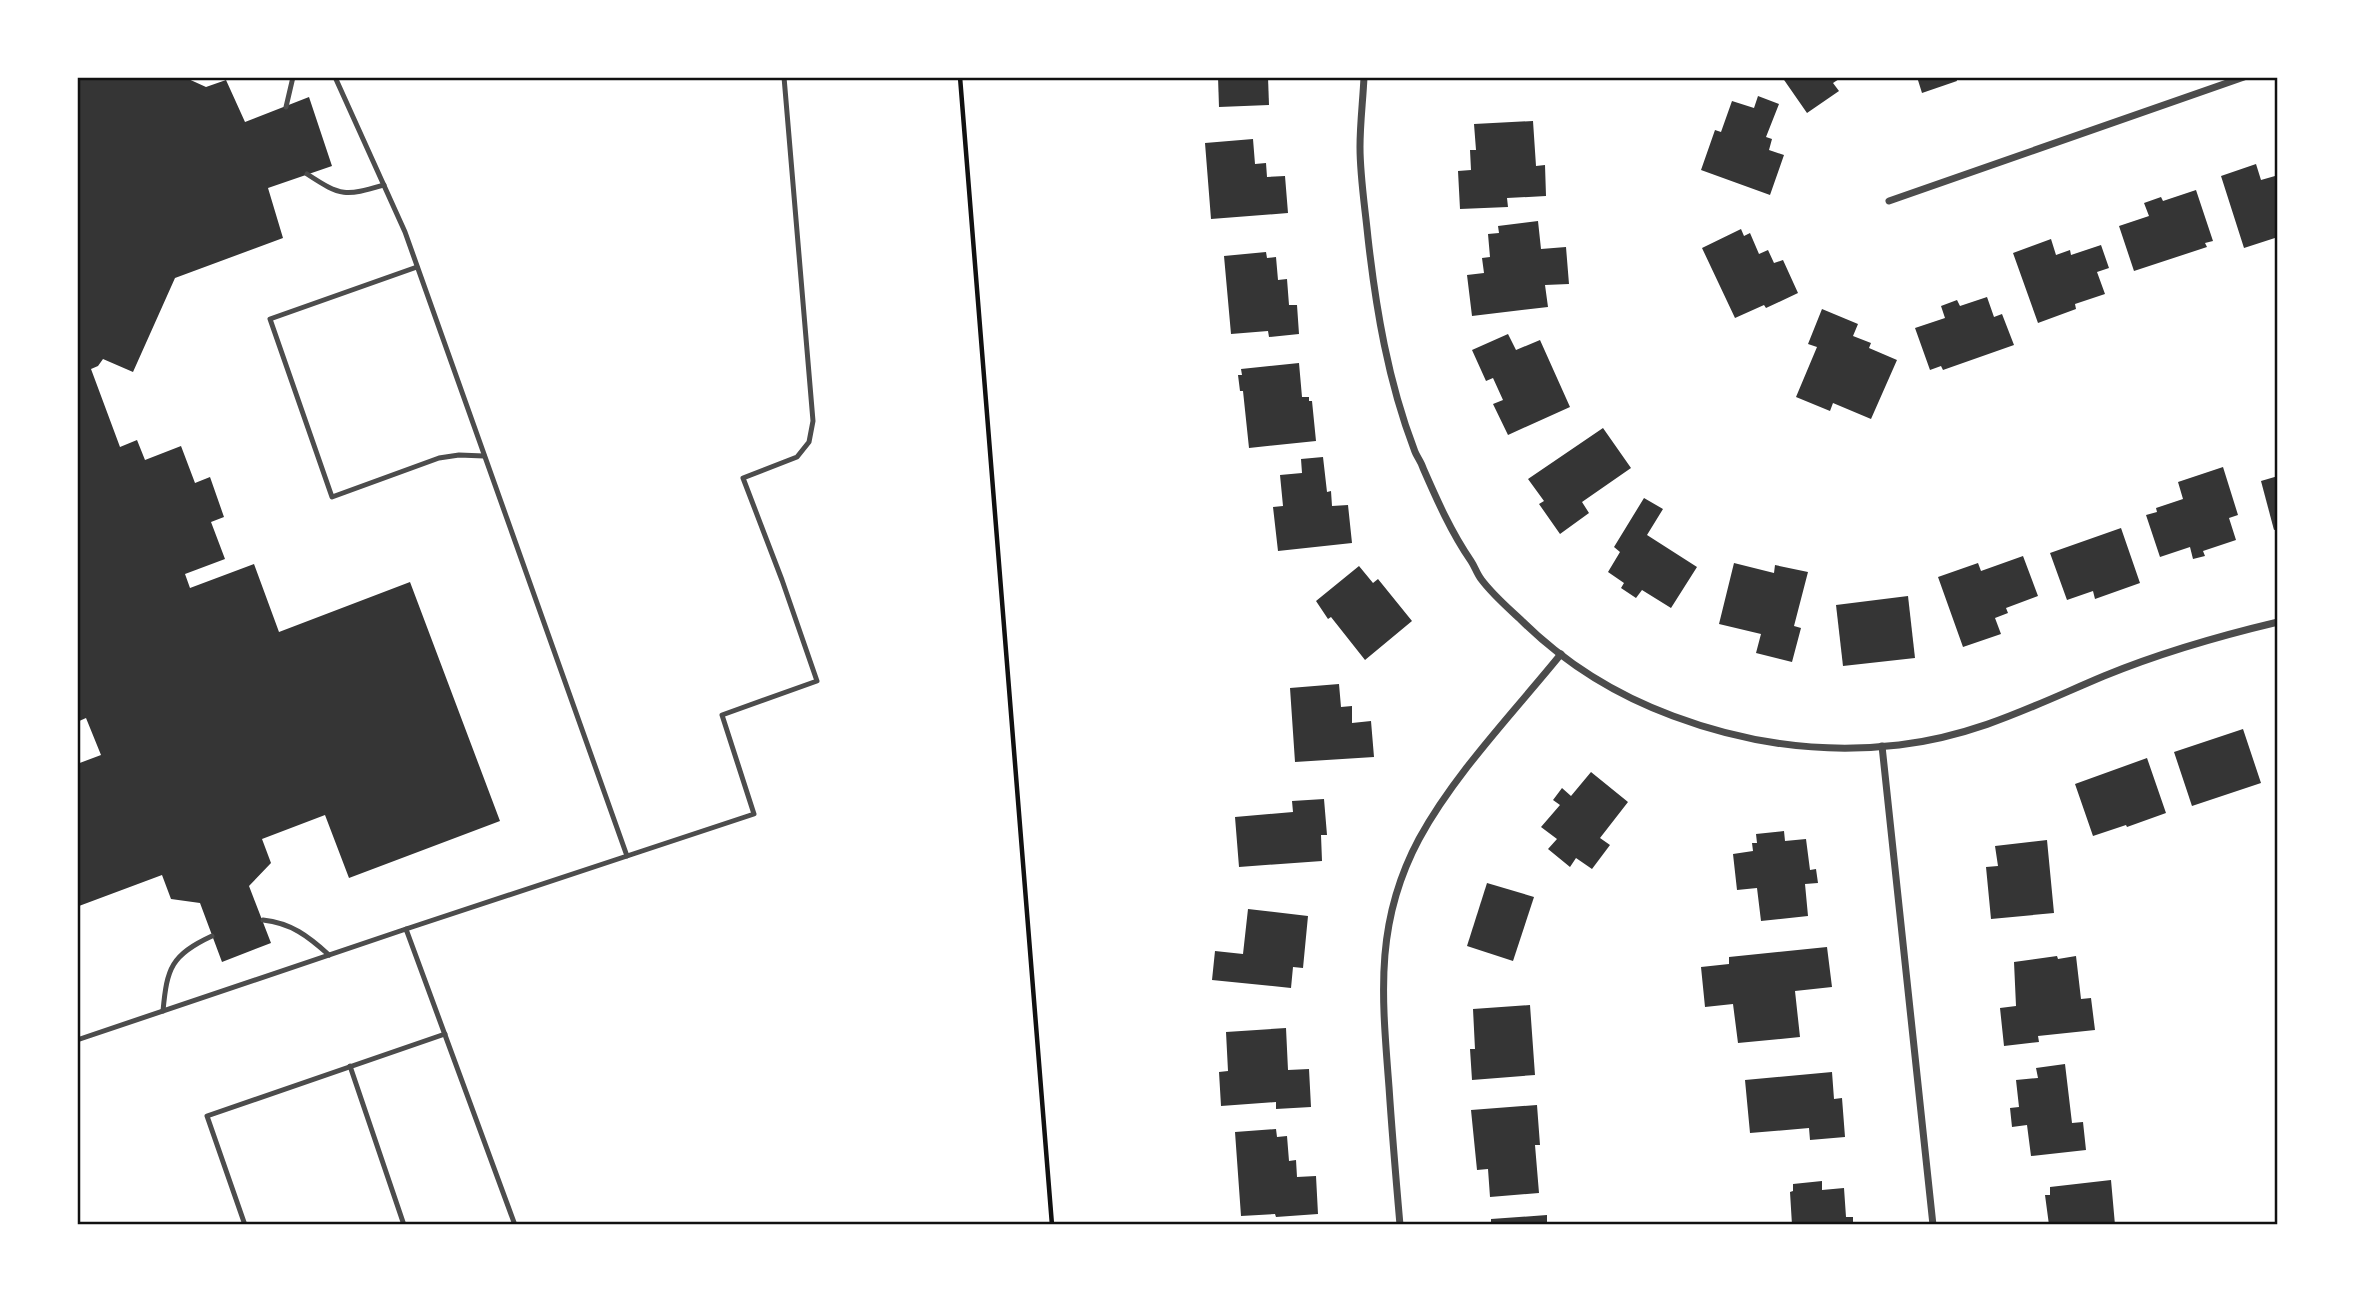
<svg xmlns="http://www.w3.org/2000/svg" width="2355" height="1302" font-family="'Titillium Web',sans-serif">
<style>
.building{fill:#353535}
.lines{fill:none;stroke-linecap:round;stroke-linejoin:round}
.path{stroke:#111;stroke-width:4.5}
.service{stroke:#4c4c4c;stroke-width:5}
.minor{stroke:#4c4c4c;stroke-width:7}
.neatline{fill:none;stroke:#111;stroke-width:2.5}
</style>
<rect width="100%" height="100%" fill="#fff"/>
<g class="building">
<path d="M 77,77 L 184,77 L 206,87 L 226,80 L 245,122 L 309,97 L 332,166 L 268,188 L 283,238 L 175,278 L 133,372 L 103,359 L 98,366 L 91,369 L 120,447 L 137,440 L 145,460 L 181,446 L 195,483 L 210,477 L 224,517 L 211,522 L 225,559 L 185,574 L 190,588 L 254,564 L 279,632 L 410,582 L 500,821 L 349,878 L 325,815 L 262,839 L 271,863 L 249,886 L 271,943 L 222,962 L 200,903 L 171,899 L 162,875 L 79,906 L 77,902 L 77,764 L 101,755 L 86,718 L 77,722 Z"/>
<path d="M 1218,77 L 1268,77 L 1269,105 L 1219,107 Z"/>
<path d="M 1782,77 L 1842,77 L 1833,83 L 1839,91 L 1807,113 Z"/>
<path d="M 1917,77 L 1956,77 L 1957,81 L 1922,93 Z"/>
<path d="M 1758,96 L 1779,104 L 1766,137 L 1772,139 L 1769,150 L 1784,155 L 1770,195 L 1701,170 L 1715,130 L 1721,132 L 1732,101 L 1754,108 Z"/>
<path d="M 1533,121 L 1536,166 L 1545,165 L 1546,196 L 1507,198 L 1508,207 L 1460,209 L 1458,171 L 1471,170 L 1470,150 L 1476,150 L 1474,124 Z"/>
<path d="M 1253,139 L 1255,164 L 1266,163 L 1267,177 L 1285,176 L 1288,213 L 1211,219 L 1205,143 Z"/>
<path d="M 2256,164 L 2261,180 L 2275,176 L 2278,181 L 2278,237 L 2244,248 L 2221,176 Z"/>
<path d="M 2196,190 L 2213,241 L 2205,243 L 2207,247 L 2134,271 L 2119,226 L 2149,216 L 2144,203 L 2161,197 L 2163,201 Z"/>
<path d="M 1538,221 L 1541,249 L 1566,247 L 1569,284 L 1545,285 L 1548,307 L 1472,316 L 1467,275 L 1484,273 L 1482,258 L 1490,257 L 1488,234 L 1499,233 L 1498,226 Z"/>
<path d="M 1741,229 L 1744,236 L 1750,233 L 1759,254 L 1768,250 L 1774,263 L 1783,260 L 1798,293 L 1766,308 L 1764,305 L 1735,318 L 1702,248 Z"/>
<path d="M 2051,239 L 2056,255 L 2070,250 L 2071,255 L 2101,245 L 2109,268 L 2097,272 L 2105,294 L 2075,304 L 2076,309 L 2038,323 L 2013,253 Z"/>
<path d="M 1266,252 L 1267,258 L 1276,257 L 1278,280 L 1287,279 L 1289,305 L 1297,305 L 1299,334 L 1269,337 L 1268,331 L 1231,334 L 1224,256 Z"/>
<path d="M 1987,297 L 1994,317 L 2002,314 L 2014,345 L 1943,370 L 1941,366 L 1930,370 L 1915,328 L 1945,318 L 1941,306 L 1957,300 L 1960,306 Z"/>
<path d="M 1822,309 L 1858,324 L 1853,336 L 1871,343 L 1869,348 L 1897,360 L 1871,419 L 1833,403 L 1830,411 L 1796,397 L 1817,347 L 1808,344 Z"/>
<path d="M 1508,334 L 1516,350 L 1540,340 L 1570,407 L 1508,435 L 1493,404 L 1503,400 L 1493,378 L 1486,381 L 1472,350 Z"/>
<path d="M 1299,363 L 1302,397 L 1309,397 L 1309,401 L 1312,401 L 1316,441 L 1249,448 L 1243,391 L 1240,391 L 1238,375 L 1242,375 L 1241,369 Z"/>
<path d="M 1603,428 L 1631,468 L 1582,502 L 1589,513 L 1560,534 L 1539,504 L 1544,501 L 1528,479 Z"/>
<path d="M 1323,457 L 1327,492 L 1331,491 L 1332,506 L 1348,505 L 1352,543 L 1278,551 L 1273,507 L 1283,506 L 1280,475 L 1302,473 L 1301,459 Z"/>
<path d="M 2223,467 L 2238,515 L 2229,518 L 2236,540 L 2203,551 L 2205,556 L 2193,559 L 2190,547 L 2160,557 L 2146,515 L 2157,512 L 2156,508 L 2183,499 L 2178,482 Z"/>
<path d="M 2278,476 L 2278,529 L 2274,530 L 2261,481 Z"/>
<path d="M 1644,498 L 1663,509 L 1647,535 L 1697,567 L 1671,608 L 1642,590 L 1636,598 L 1621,588 L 1624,583 L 1608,572 L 1620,552 L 1614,547 Z"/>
<path d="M 2121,528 L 2140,583 L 2095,599 L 2093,591 L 2067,600 L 2050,553 Z"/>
<path d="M 2023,556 L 2038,596 L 2006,608 L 2008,613 L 1995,618 L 2001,634 L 1963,647 L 1938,577 L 1978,563 L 1981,571 Z"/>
<path d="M 1734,563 L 1774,573 L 1775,565 L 1808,572 L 1794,626 L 1801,628 L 1792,662 L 1756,653 L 1761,634 L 1719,624 Z"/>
<path d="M 1359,566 L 1373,583 L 1378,579 L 1412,621 L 1365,660 L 1331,617 L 1328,619 L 1316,601 Z"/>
<path d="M 1908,596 L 1915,658 L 1843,666 L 1836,605 Z"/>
<path d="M 1339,684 L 1341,707 L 1352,706 L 1352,723 L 1371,721 L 1374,757 L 1295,762 L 1290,688 Z"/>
<path d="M 2243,729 L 2261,783 L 2192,806 L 2174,752 Z"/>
<path d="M 2147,758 L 2166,813 L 2127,827 L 2126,825 L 2093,836 L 2075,784 Z"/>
<path d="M 1591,772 L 1628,802 L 1600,838 L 1610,845 L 1592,869 L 1576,858 L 1570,867 L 1548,849 L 1557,839 L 1541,827 L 1560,805 L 1553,800 L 1562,788 L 1571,796 Z"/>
<path d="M 1324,799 L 1327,835 L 1321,835 L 1322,861 L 1239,867 L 1235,817 L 1293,812 L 1292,801 Z"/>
<path d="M 1784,831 L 1785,841 L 1806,839 L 1810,870 L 1816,869 L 1818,883 L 1805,884 L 1808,916 L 1761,921 L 1757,888 L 1737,890 L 1733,854 L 1753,851 L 1752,843 L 1757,843 L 1756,834 Z"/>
<path d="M 2047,840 L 2054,913 L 1991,919 L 1986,867 L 1998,866 L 1995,846 Z"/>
<path d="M 1487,883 L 1534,897 L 1513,961 L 1467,946 Z"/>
<path d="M 1248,909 L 1308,916 L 1303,968 L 1293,967 L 1291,988 L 1212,980 L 1215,951 L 1243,954 Z"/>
<path d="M 1827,947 L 1832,987 L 1795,991 L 1800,1037 L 1738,1043 L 1733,1004 L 1705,1007 L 1701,967 L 1729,964 L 1729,957 Z"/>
<path d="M 2057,956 L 2058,959 L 2076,956 L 2081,999 L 2091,998 L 2095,1030 L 2038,1036 L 2039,1042 L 2004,1046 L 2000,1008 L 2016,1006 L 2014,962 Z"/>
<path d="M 1530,1005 L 1535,1075 L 1472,1080 L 1470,1049 L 1475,1049 L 1473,1009 Z"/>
<path d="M 1286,1028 L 1288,1070 L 1309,1069 L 1311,1107 L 1276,1109 L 1276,1102 L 1221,1106 L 1219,1072 L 1228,1071 L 1226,1032 Z"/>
<path d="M 2065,1064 L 2072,1123 L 2083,1122 L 2086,1150 L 2031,1156 L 2027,1125 L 2012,1127 L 2010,1108 L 2019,1107 L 2016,1080 L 2038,1078 L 2036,1068 Z"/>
<path d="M 1832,1072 L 1834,1099 L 1842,1098 L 1845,1137 L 1810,1140 L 1809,1128 L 1750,1133 L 1745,1080 Z"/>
<path d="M 1537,1105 L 1540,1145 L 1535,1145 L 1539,1193 L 1490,1197 L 1488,1169 L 1477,1170 L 1471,1110 Z"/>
<path d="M 1276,1129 L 1277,1137 L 1287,1136 L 1289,1161 L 1296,1160 L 1297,1177 L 1316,1176 L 1318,1214 L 1276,1217 L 1275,1214 L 1241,1216 L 1235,1132 Z"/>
<path d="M 2111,1180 L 2115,1225 L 2049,1225 L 2045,1195 L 2050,1195 L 2050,1187 Z"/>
<path d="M 1822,1181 L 1822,1190 L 1844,1188 L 1846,1217 L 1853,1217 L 1853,1225 L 1792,1225 L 1790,1192 L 1793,1191 L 1793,1184 Z"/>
<path d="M 1547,1215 L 1547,1225 L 1491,1225 L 1491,1219 Z"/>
</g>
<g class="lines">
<path class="path" d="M 960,77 L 1052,1225"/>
<g class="service">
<path d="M 335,77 L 405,232 L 627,856 L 406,929"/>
<path d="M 286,107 L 293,77"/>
<path d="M 307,174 C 342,197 345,196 384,185"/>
<path d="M 417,267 L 270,319 L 332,497 L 439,458 L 459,455 L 484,456"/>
<path d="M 627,856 L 754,814 L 722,715 L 817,681 L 782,580 L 743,478 L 797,457 L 809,442 L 813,421 L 784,77"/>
<path d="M 263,920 C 291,923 308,936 329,955"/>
<path d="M 163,1011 C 167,968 171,955 212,936"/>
<path d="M 77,1040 L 406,929 L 515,1225"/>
<path d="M 350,1066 L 404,1225"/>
<path d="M 245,1225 L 207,1116 L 445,1034"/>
</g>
<g class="minor">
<path d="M 1364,77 C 1363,100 1360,123 1360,147 C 1360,177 1365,207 1368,238 C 1376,309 1388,381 1414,449 C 1416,456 1421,461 1423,468 C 1437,500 1451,532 1471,561 C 1475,567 1477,574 1481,579 C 1492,594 1507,607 1520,619 C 1563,662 1616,695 1673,716 C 1745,743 1822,754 1899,745 C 1976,736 2035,705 2104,676 C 2160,653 2219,636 2278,622"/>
<path d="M 1889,201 L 2244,77"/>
<path d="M 1882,746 L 1933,1225"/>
<path d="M 1400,1225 C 1396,1179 1392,1133 1389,1087 C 1382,996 1374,923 1419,839 C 1455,773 1514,712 1561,654"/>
</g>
</g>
<rect width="2355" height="1302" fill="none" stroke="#ffffff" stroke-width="158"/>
<rect x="79" y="79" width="2197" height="1144" class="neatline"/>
</svg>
